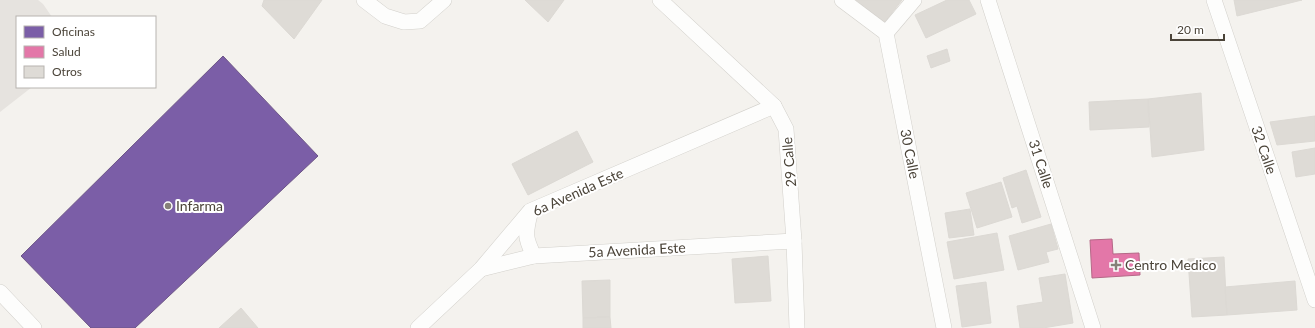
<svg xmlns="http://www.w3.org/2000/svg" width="1315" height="328" font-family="Lato,sans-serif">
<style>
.parking{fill:#e6e3df}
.offices{fill:#7b5ea7;stroke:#6d5686}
.health{fill:#e377a8;stroke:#b56887}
.building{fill:#dedbd6;stroke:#dcd9d4}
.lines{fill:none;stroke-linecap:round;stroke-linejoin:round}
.street-casing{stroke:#d2d0cb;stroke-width:16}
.street{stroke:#fdfdfc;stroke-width:15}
.poi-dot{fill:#868178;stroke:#fff;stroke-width:1.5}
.labels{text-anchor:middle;stroke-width:4;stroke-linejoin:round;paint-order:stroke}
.street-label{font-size:14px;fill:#4b4439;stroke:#fff}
.poi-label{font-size:14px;fill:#4b4439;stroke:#fff;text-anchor:start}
</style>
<rect width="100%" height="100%" fill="#f4f2ee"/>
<path class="parking" d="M 0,0 L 38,0 L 43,4 L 52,17 L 17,17 L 17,87 L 32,87 L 0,112 Z"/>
<path class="offices" d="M 223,56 L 318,156 L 135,328 L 91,328 L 21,256 Z"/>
<path class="health" d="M 1112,239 L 1113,254 L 1139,253 L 1140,275 L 1092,278 L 1090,240 Z"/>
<g class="building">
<path d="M 264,0 L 322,0 L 294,39 L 262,6 Z"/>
<path d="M 525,0 L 564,0 L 548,22 Z"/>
<path d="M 856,0 L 902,0 L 884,23 Z"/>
<path d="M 947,0 L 969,0 L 976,14 L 926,38 L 915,15 Z"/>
<path d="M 1234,0 L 1302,0 L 1237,16 Z"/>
<path d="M 947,49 L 950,61 L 931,68 L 927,56 Z"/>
<path d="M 1201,93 L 1204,150 L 1152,157 L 1148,99 Z"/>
<path d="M 1148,99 L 1149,127 L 1090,130 L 1089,102 Z"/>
<path d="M 1315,116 L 1315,141 L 1277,145 L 1270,122 Z"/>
<path d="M 577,131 L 593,162 L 528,195 L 512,164 Z"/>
<path d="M 1315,148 L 1315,174 L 1296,177 L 1292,152 Z"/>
<path d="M 1026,170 L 1041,217 L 1022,223 L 1017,206 L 1012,208 L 1003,178 Z"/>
<path d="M 1001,182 L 1012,217 L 977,228 L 966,193 Z"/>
<path d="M 970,209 L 974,235 L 949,238 L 945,213 Z"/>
<path d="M 1051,224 L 1058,249 L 1046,252 L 1049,262 L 1018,270 L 1009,236 Z"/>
<path d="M 997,233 L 1004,270 L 954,279 L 947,242 Z"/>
<path d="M 768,256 L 771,301 L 735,303 L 732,259 Z"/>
<path d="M 1224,257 L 1227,315 L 1192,317 L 1188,259 Z"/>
<path d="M 1065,274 L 1073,323 L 1043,328 L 1020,328 L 1017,306 L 1043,302 L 1039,278 Z"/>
<path d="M 610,280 L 610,317 L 583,318 L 582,281 Z"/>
<path d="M 1295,281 L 1297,310 L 1227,315 L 1225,287 Z"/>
<path d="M 986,282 L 991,323 L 962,327 L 956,286 Z"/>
<path d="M 241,308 L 258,328 L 219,328 Z"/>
<path d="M 610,317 L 611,328 L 583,328 L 583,318 Z"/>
</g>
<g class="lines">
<g class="street-casing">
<g id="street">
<path d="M 364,0 L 385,16 L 404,22 L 420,21 L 444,0"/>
<path d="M 660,0 L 774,106 L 786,129 L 794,241 L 797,328"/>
<path d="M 842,0 L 886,33 L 944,328"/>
<path d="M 988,0 L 1093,328"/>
<path d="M 1214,0 L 1315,300"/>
<path d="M 886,33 L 914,0"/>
<path d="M 530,214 C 525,234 525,238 534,256"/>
<path d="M 481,269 L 534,256 L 794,241"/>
<path d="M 0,292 L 34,328"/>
<path d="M 418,328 L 481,269 L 530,211 L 774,106"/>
</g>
</g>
<use href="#street" class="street"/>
</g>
<g class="poi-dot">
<circle cx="168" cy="206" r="4"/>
<path d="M1114 259h4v4h4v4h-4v4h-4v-4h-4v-4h4z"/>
</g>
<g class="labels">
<g class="street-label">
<text transform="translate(1264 150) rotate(71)" y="5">32 Calle</text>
<text transform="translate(910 154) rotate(79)" y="5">30 Calle</text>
<text transform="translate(789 162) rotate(-95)" y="5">29 Calle</text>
<text transform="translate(1041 164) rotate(72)" y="5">31 Calle</text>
<text transform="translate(578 192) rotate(-24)" y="5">6a Avenida Este</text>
<text transform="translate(637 250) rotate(-3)" y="5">5a Avenida Este</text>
</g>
<g class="poi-label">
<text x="176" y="211">Infarma</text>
<text x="1125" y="270">Centro Medico</text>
</g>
</g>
<rect x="16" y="16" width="140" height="72" fill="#ffffff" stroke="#b7b4b0"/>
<rect x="24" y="26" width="20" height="12" fill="#7b5ea7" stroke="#b7b4b0"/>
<text x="52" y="36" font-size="12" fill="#4b4439">Oficinas</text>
<rect x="24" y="46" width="20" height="12" fill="#e377a8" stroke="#b7b4b0"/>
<text x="52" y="56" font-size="12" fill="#4b4439">Salud</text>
<rect x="24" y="66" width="20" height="12" fill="#dedbd6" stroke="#b7b4b0"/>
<text x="52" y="76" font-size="12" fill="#4b4439">Otros</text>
<path d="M1171 34v6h53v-6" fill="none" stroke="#4b4439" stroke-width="2"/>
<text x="1177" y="34" font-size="12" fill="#4b4439" stroke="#ffffff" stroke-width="3" paint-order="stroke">20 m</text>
</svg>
